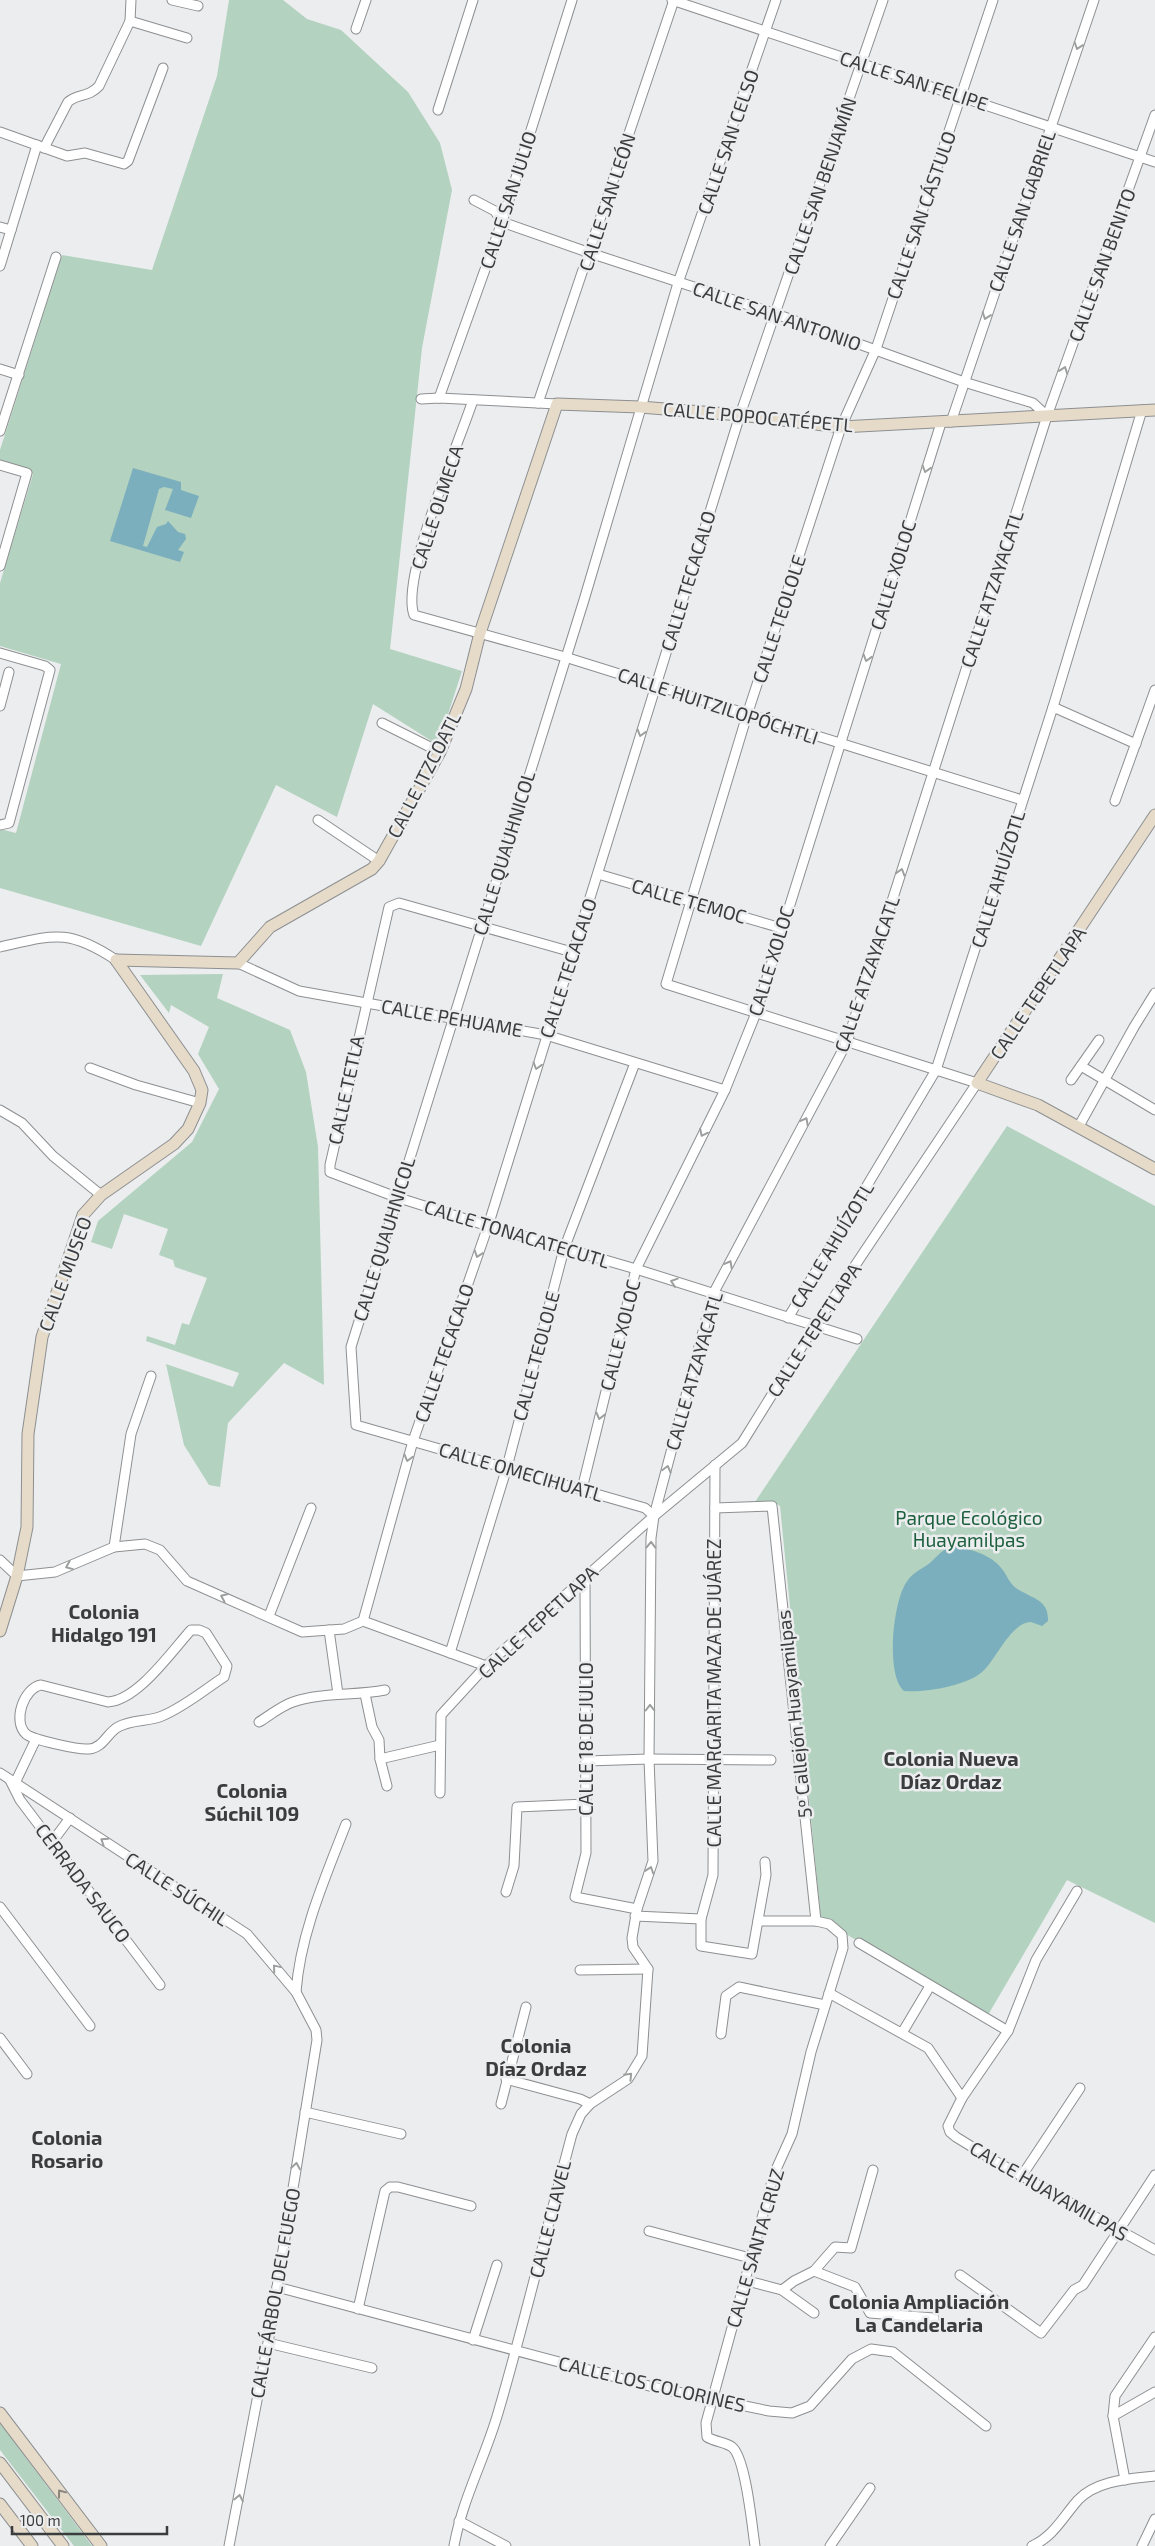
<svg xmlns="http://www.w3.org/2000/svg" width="1155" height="2546" font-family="'Exo 2',sans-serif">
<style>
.green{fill:#b3d2bf}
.water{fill:#7cafbd}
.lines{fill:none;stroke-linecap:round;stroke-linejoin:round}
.street-casing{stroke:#8d8f91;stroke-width:11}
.secondary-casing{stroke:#8d8f91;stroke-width:13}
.street{stroke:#fff;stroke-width:9}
.secondary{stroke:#e6dbc9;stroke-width:11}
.oneway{stroke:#9d9e9e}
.oneway2{stroke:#88847c}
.labels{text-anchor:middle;stroke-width:5;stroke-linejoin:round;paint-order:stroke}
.street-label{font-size:19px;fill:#3b3c3d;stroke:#ebedef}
.park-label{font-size:19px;fill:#1d603e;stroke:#ebedef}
.neighbourhood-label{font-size:20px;font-weight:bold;fill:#3b3c3d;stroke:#ebedef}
</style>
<rect width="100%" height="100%" fill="#ebedef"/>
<g class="green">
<path d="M 229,0 L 283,0 L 307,19 L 341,30 L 408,92 L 440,143 L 452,190 L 422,348 L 390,649 L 462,671 L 438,745 L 373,704 L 337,817 L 276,785 L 201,946 L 0,888 L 0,829 L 16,833 L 61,664 L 0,646 L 0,583 L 33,474 L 0,464 L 0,450 L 62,255 L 152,270 L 217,76 Z"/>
<path d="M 223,974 L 217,998 L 290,1030 L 306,1072 L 318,1147 L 324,1385 L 284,1363 L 228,1423 L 220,1487 L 209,1485 L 184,1445 L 166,1364 L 233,1387 L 239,1373 L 146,1341 L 147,1336 L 175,1345 L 182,1323 L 189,1325 L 207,1278 L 175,1267 L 173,1260 L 159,1255 L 168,1229 L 124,1214 L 112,1249 L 91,1242 L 98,1221 L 192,1142 L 219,1089 L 198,1054 L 209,1027 L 171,1005 L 169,1013 L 140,975 Z"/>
<path d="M 1007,1126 L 1155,1206 L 1155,1923 L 1067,1880 L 988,2015 L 821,1920 L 780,1506 L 772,1501 L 755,1502 Z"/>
<path d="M 0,2423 L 92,2546 L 74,2546 L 0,2450 Z"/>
</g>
<g class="water">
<path d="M 133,468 L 181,482 L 181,490 L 199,496 L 191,518 L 165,510 L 173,489 L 164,487 L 159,489 L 143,546 L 147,547 L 157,527 L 166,524 L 168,521 L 178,532 L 185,534 L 186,539 L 178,550 L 184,552 L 180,562 L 110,541 Z"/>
<path d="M 950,1546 C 968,1548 991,1554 1002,1569 C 1007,1575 1009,1583 1016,1588 C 1032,1599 1049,1599 1048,1621 L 1042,1626 L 1031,1622 C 1011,1622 996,1660 982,1672 C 966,1686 924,1693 904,1691 C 885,1675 893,1598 908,1580 C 914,1571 925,1568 932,1561 C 938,1555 943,1550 950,1546 Z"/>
</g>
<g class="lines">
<g class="street-casing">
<g id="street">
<path d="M 172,0 L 198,6"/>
<path d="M 672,0 L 1155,162"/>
<path d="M 130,21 L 187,38"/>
<path d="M 356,29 L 366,0"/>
<path d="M 438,110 L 473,0"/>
<path d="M 0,132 L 67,156 L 85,153 L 124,164 L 128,161 L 163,68"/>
<path d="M 44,148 L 68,102 C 78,93 88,98 99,86 L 130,21 L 131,0"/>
<path d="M 474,200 L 495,211 L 502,222 L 590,253 L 776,314 L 964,382 L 1033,403 L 1047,416"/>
<path d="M 0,227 L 11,230"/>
<path d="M 0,266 L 37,145"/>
<path d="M 0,369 L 19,375"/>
<path d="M 439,398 L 502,222 L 572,0"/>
<path d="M 421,399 L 439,398 L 557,404"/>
<path d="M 473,400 C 459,443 400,578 414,615 L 565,657 L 1022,800"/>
<path d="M 538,403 L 674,0"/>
<path d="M 951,422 L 1094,0"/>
<path d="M 0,431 L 56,257"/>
<path d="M 0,465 L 27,473 L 0,566"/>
<path d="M 0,653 L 45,666 L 50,670 L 9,823 L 0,825"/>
<path d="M 0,706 L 9,672"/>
<path d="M 1053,707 L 1136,744"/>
<path d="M 382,723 L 440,752"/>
<path d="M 1115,801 L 1155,690"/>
<path d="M 318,820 L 379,861"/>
<path d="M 598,874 L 781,928"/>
<path d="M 0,947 C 53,935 68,928 116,960"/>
<path d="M 572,952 L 399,903 L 389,907 L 330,1165 L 330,1172 L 396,1197 L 488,1226 L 636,1269 L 857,1339"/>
<path d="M 238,963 L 299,991 L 546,1035 L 725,1090"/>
<path d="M 1081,1066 L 1155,1110"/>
<path d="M 90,1068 L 136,1085 L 200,1103"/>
<path d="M 1071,1080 L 1099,1040"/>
<path d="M 0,1110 L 22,1123 L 53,1156 L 101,1195"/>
<path d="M 1079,1126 L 1134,1027 L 1155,993"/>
<path d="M 788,1318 L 936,1070 L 1053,707 L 1142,410"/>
<path d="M 715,1465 L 713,1875 L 701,1919 L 701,1946 L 752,1954 L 766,1875 L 765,1862"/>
<path d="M 582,1489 L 636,1269 L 725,1090 L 756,1013 L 941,423"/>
<path d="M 715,1508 L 772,1506 L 816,1921"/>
<path d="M 654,1516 L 645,1508 L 356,1425 L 351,1347 L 584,600 L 678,283 L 776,0"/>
<path d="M 114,1547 L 131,1434 L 151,1376"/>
<path d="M 0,1560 L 17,1576 L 55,1572 L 114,1547 L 145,1544 L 160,1550 L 187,1581 L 302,1632 L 344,1629 L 363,1621 L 486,1666"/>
<path d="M 585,1579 L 586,1853 L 575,1897 L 637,1909"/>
<path d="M 269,1616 L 311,1508"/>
<path d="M 363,1621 L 413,1441 L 488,1226 L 740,415 L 883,0"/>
<path d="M 191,1630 L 199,1630 L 206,1633 L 227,1666 L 224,1677 C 204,1690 184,1707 162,1716 C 148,1722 132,1719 118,1727 C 107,1733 103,1748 89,1749 C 79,1750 33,1740 26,1734 C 12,1721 24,1688 41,1685 L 108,1702 C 138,1700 171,1652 191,1630 Z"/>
<path d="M 329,1630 L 338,1694"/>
<path d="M 450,1653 L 507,1467 L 564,1249 L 635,1063"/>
<path d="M 365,1694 L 372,1727 L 379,1740 L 380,1759 L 387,1786"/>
<path d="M 259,1722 C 269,1716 281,1706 293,1702 C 322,1692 355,1696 385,1690"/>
<path d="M 380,1759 L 440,1745"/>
<path d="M 587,1761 L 649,1759 L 771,1760"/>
<path d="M 0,1773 L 247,1934 L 296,1992 L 316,2030 L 317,2040 L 268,2343 L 229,2546"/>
<path d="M 10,1780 L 20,1800 L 160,1985"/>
<path d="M 15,1783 L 36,1739"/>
<path d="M 440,1793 L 441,1715 L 486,1666 L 654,1516 L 742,1443 L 814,1327 L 977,1083 L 666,984 L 747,715 L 841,427 L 876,349 L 993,0"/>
<path d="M 52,1842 L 70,1818"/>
<path d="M 1077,1891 L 1036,1960 L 1008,2031 L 962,2098 L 948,2126 L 950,2132 L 956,2137 L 995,2161 L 1155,2250"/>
<path d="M 506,1892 L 514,1866 L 517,1807 L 586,1804"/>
<path d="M 0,1907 L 90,2026"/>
<path d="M 635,1916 L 701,1919"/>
<path d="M 859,1943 L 1008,2031"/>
<path d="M 580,1970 L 648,1969"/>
<path d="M 296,1992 C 300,1935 325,1878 346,1824"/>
<path d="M 829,1993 L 928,2048 L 962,2098"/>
<path d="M 902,2033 L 930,1986"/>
<path d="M 721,2034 L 726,1996 L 739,1987 L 825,2005"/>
<path d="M 0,2038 L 27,2074"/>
<path d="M 506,2079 L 580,2099 L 590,2104"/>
<path d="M 501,2104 L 526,2007"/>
<path d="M 305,2112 L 401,2134"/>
<path d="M 1021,2177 L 1080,2088"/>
<path d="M 649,2231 L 750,2258"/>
<path d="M 814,2271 L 855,2287 L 870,2313 L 934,2318"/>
<path d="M 960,2275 L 1041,2333 L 1074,2290 L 1083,2285 L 1155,2175"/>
<path d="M 744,2280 L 782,2290 L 794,2281 L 814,2271 L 835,2247 L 851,2248 L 873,2170"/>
<path d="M 277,2287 L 653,2387 L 769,2411 L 792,2413 L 810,2406 L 852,2359 L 871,2349 L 893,2352 L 986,2426"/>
<path d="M 782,2290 L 814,2313"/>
<path d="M 358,2309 L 385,2191 L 390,2187 L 398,2187 L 471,2206"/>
<path d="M 473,2340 L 497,2265"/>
<path d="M 268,2343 L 372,2368"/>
<path d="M 1113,2416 L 1155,2392"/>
<path d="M 1125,2480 L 1113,2416 L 1115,2396 L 1155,2337"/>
<path d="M 459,2521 L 506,2546"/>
<path d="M 454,2546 C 462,2500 485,2458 498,2413 C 525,2321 547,2227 572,2134 L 581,2114 L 590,2104 L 628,2079 L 642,2056 L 648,1969 L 633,1947 L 632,1938 L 637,1909 L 653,1861 L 649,1759 L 651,1538 L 654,1516 L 713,1294 L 847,1042 L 1047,416 L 1155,115"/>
<path d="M 755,2546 C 752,2527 746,2458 732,2447 C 726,2442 715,2442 707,2437 L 706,2423 L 774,2174 L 792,2134 L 811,2052 L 843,1948 L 842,1935 L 829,1924 L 816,1921 L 758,1921"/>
<path d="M 830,2546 L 870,2488"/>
<path d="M 1032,2546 C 1053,2537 1063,2517 1078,2500 C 1097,2480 1130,2479 1155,2476"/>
<path d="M 1142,2546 L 1155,2519"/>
</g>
</g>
<g class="secondary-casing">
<g id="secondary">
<path d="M 1155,815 L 977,1083 L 1038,1105 L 1155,1169"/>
<path d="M 116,960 L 238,963 L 270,927 L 372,869 L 379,861 L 440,752 L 466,689 L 480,633 L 557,404 L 640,407 L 740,415 L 841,427 L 1155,410"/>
<path d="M 0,1631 L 17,1576 L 27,1527 L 28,1434 L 42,1337 L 83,1215 L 101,1195 L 174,1144 L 188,1129 L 200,1103 L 202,1090 L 194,1071 L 116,960"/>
<path d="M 0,2413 L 101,2546"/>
<path d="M 0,2463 L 63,2546"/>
<path d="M 0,2504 L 32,2546"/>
</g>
</g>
<use href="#street" class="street"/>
<use href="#secondary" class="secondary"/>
</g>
<defs><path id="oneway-chevron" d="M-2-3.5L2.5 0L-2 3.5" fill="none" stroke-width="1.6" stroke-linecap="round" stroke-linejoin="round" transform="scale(1.25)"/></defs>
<g class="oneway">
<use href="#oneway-chevron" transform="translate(1078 46) rotate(109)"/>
<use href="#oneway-chevron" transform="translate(986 316) rotate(109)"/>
<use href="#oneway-chevron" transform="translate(1064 370) rotate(-70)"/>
<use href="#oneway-chevron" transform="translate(926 469) rotate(107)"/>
<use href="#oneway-chevron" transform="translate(867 658) rotate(107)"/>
<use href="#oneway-chevron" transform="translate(641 733) rotate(107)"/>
<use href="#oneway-chevron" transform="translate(901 872) rotate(-73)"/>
<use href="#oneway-chevron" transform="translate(537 1066) rotate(107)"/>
<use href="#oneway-chevron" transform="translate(805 1121) rotate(-62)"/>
<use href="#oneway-chevron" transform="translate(703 1133) rotate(116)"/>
<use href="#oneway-chevron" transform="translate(478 1254) rotate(109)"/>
<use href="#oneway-chevron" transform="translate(729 1264) rotate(-62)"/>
<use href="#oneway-chevron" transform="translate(674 1282) rotate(-162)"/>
<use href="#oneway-chevron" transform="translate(600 1416) rotate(104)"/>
<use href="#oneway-chevron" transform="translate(408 1458) rotate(105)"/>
<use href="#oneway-chevron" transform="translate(667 1469) rotate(-75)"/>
<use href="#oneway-chevron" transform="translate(651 1545) rotate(-89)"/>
<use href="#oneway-chevron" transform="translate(69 1566) rotate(158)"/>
<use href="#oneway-chevron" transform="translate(224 1597) rotate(-157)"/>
<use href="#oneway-chevron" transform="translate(650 1708) rotate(-90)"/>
<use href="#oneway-chevron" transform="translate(104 1841) rotate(-147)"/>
<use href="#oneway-chevron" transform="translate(650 1870) rotate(-71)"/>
<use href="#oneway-chevron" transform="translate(276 1968) rotate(-130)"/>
<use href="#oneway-chevron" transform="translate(629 2076) rotate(-46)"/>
<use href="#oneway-chevron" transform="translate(296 2166) rotate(-81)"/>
<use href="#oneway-chevron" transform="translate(239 2498) rotate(-79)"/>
</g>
<use class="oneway2" href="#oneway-chevron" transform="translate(61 2493) rotate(-127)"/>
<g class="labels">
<g class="street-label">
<text transform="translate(914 81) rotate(18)" y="7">CALLE SAN FELIPE</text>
<text transform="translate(728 142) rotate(-71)" y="7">CALLE SAN CELSO</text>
<text transform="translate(820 186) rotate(-71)" y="7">CALLE SAN BENJAMÍN</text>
<text transform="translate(508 200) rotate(-72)" y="7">CALLE SAN JULIO</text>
<text transform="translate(607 202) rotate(-72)" y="7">CALLE SAN LEÓN</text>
<text transform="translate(1022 211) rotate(-71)" y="7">CALLE SAN GABRIEL</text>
<text transform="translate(921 215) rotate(-71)" y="7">CALLE SAN CÁSTULO</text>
<text transform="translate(1102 265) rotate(-70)" y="7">CALLE SAN BENITO</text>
<text transform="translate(777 316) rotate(19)" y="7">CALLE SAN ANTONIO</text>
<text transform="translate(758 417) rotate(5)" y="7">CALLE POPOCATÉPETL</text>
<text transform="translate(437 507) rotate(-72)" y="7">CALLE OLMECA</text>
<text transform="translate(893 575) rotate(-73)" y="7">CALLE XOLOC</text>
<text transform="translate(688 581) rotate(-73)" y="7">CALLE TECACALO</text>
<text transform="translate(992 589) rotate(-72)" y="7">CALLE ATZAYACATL</text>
<text transform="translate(779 619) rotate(-72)" y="7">CALLE TEOLOLE</text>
<text transform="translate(718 706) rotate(18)" y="7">CALLE HUITZILOPÓCHTLI</text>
<text transform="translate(424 775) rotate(-63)" y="7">CALLE ITZCOATL</text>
<text transform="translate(504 853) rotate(-73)" y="7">CALLE QUAUHNICOL</text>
<text transform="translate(998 879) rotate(-73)" y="7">CALLE AHUÍZOTL</text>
<text transform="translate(689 901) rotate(16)" y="7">CALLE TEMOC</text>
<text transform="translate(771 961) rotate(-73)" y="7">CALLE XOLOC</text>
<text transform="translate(568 968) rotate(-72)" y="7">CALLE TECACALO</text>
<text transform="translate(867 974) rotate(-71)" y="7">CALLE ATZAYACATL</text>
<text transform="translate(1038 993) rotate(-56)" y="7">CALLE TEPETLAPA</text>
<text transform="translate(452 1018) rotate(10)" y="7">CALLE PEHUAME</text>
<text transform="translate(346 1090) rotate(-78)" y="7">CALLE TETLA</text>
<text transform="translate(517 1234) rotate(17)" y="7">CALLE TONACATECUTL</text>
<text transform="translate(384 1239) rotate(-73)" y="7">CALLE QUAUHNICOL</text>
<text transform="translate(832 1245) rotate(-59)" y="7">CALLE AHUÍZOTL</text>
<text transform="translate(65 1274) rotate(-70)" y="7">CALLE MUSEO</text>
<text transform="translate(814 1330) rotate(-57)" y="7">CALLE TEPETLAPA</text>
<text transform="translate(620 1335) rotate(-76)" y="7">CALLE XOLOC</text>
<text transform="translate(444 1353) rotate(-71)" y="7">CALLE TECACALO</text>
<text transform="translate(536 1356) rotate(-75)" y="7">CALLE TEOLOLE</text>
<text transform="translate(694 1371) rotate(-74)" y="7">CALLE ATZAYACATL</text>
<text transform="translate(521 1472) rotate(16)" y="7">CALLE OMECIHUATL</text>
<text transform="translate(538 1622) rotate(-43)" y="7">CALLE TEPETLAPA</text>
<text transform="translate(714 1693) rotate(-90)" y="7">CALLE MARGARITA MAZA DE JUÁREZ</text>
<text transform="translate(794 1714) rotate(-96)" y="7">5º Callejón Huayamilpas</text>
<text transform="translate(586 1739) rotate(-90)" y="7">CALLE 18 DE JULIO</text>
<text transform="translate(83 1883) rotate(53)" y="7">CERRADA SAUCO</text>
<text transform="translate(177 1889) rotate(33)" y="7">CALLE SÚCHIL</text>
<text transform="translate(1049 2191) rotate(30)" y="7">CALLE HUAYAMILPAS</text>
<text transform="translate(550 2219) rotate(-76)" y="7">CALLE CLAVEL</text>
<text transform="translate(755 2248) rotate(-74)" y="7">CALLE SANTA CRUZ</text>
<text transform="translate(275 2293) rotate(-80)" y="7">CALLE ÁRBOL DEL FUEGO</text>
<text transform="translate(652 2384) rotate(13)" y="7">CALLE LOS COLORINES</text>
</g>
<g class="park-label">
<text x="969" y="1525">Parque Ecológico<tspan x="969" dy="22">Huayamilpas</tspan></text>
</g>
<g class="neighbourhood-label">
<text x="104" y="1619">Colonia<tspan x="104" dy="23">Hidalgo 191</tspan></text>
<text x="951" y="1766">Colonia Nueva<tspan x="951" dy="23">Díaz Ordaz</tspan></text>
<text x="252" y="1798">Colonia<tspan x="252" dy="23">Súchil 109</tspan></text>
<text x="536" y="2053">Colonia<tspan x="536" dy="23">Díaz Ordaz</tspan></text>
<text x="67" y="2145">Colonia<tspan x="67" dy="23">Rosario</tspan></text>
<text x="919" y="2309">Colonia Ampliación<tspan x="919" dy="23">La Candelaria</tspan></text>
</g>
</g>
<path d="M12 2526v8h155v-8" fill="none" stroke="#3b3c3d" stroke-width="2.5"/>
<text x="20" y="2526" font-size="15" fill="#3b3c3d" stroke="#ebedef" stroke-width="4" paint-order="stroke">100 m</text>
</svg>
